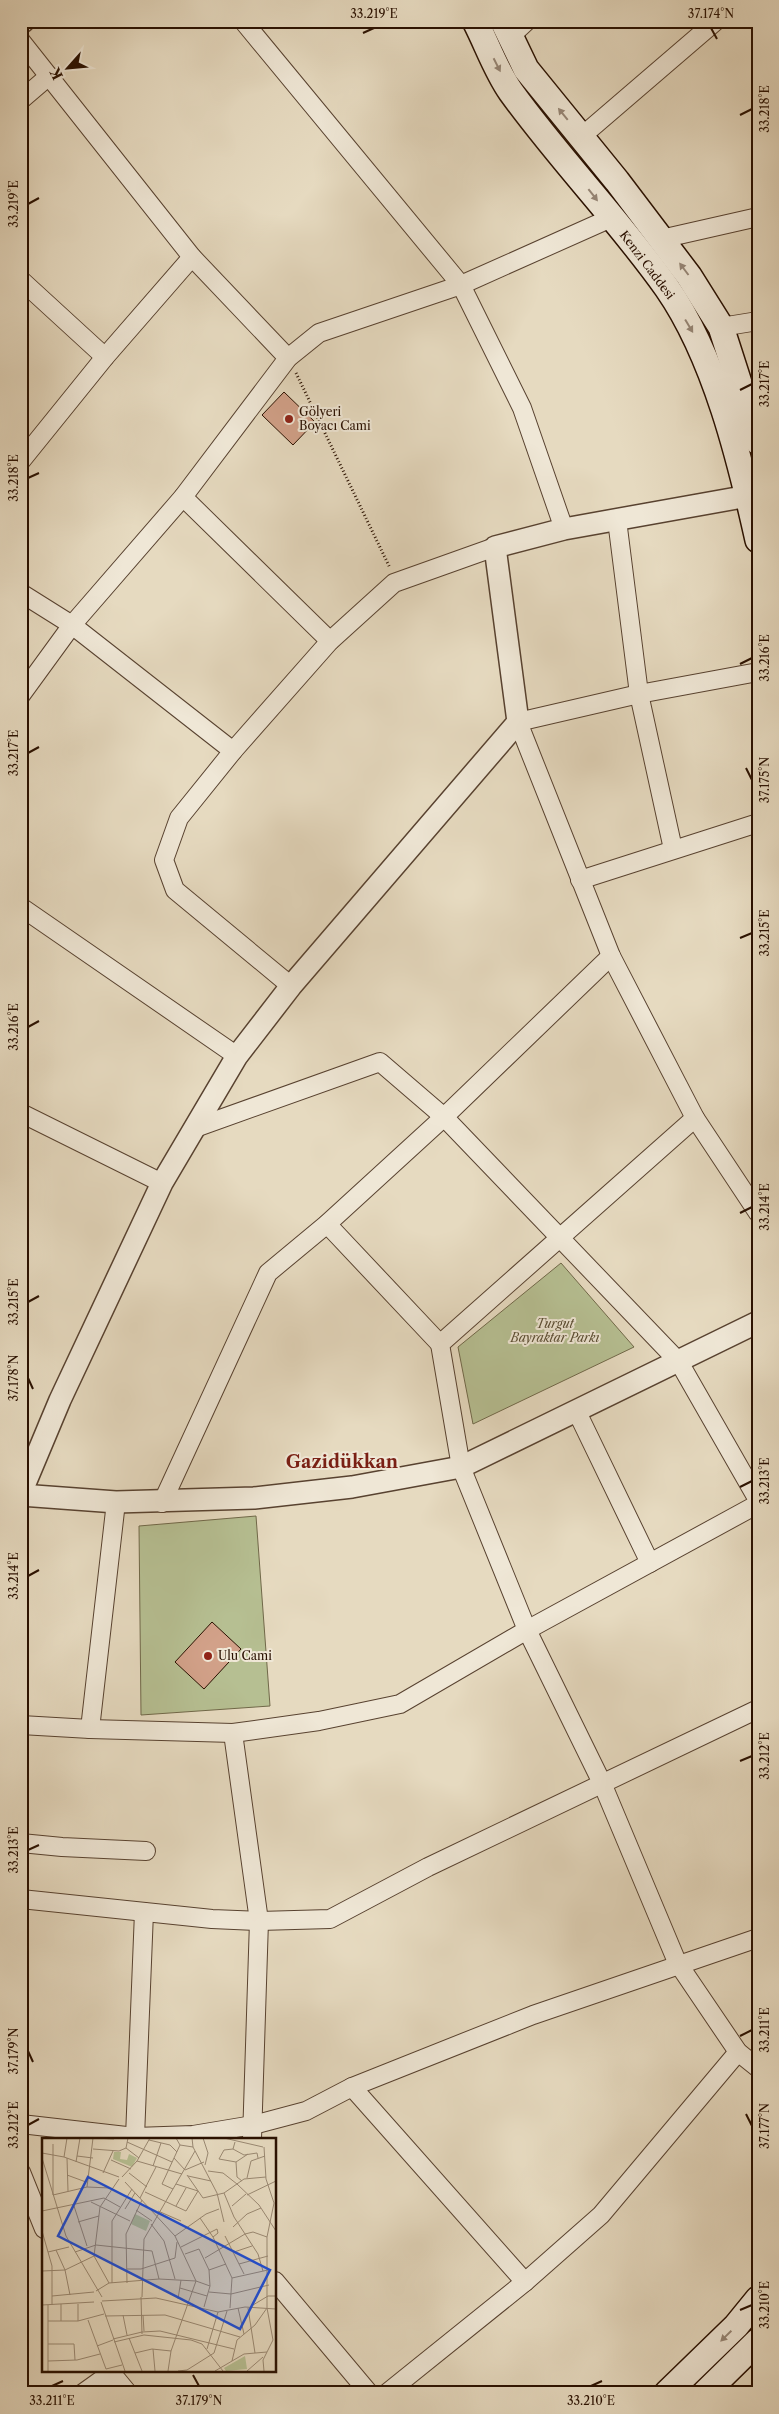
<svg xmlns="http://www.w3.org/2000/svg" width="779" height="2414" font-family="'Libre Caslon Text',serif">
<style>
.green{fill:#b6bf92;stroke:#706849}
.building{fill:#d2a189;stroke:#291000}
.lines{fill:none;stroke-linecap:round;stroke-linejoin:round}
.minor-casing{stroke:#584230;stroke-width:20}
.tertiary-casing{stroke:#584230;stroke-width:24}
.secondary-casing{stroke:#291000;stroke-width:28}
.path{stroke:#291000;stroke-width:3;stroke-dasharray:1 2.5;stroke-linecap:butt}
.minor{stroke:#efe7d6;stroke-width:18}
.tertiary{stroke:#efe7d6;stroke-width:21}
.secondary{stroke:#efe7d6;stroke-width:25}
.oneway{fill:#968676}
.ticks{fill:none;stroke:#291000;stroke-width:2}
.poi-dot{fill:#8f2418;stroke:#efe7d6;stroke-width:2}
.labels{text-anchor:middle;stroke-width:4;stroke-linejoin:round;paint-order:stroke}
.street-label{font-size:12px;fill:#291000;stroke:#efe7d6}
.poi-label{font-size:12px;fill:#291000;stroke:#efe7d6;text-anchor:start}
.park-label{font-size:12px;font-style:italic;fill:#5a4d33;stroke:#efe7d6}
.district-label{font-size:18px;font-weight:bold;fill:#7a1f14;stroke:#efe7d6}
.inset-road{fill:none;stroke:#9a8973;stroke-width:1}
.view{fill:#1d4ed8;fill-opacity:0.15;stroke:#1d4ed8;stroke-width:2.5}
.inset-edge{fill:none;stroke:#291000;stroke-width:2.5}
.neatline{fill:none;stroke:#291000;stroke-width:2}
.ticks-label{font-size:12px;text-anchor:middle;fill:#291000}
</style>
<rect width="100%" height="100%" fill="#e6dac0"/>
<filter id="stains"><feTurbulence type="fractalNoise" baseFrequency=".004" numOctaves="4"/><feColorMatrix values="0 0 0 0 .2 0 0 0 0 .09 0 0 0 0 .02 0 0 0 .5 -.17"/></filter>
<radialGradient id="worn" r=".72"><stop offset=".6" stop-color="#630" stop-opacity="0"/><stop offset="1" stop-color="#630" stop-opacity=".3"/></radialGradient>
<g class="green">
<path d="M 561,1263 L 634,1347 L 473,1424 L 458,1347 Z"/>
<path d="M 256,1516 L 270,1706 L 141,1715 L 139,1526 Z"/>
</g>
<g class="building">
<path d="M 284,392 L 315,422 L 293,445 L 262,415 Z"/>
<path d="M 212,1622 L 241,1649 L 204,1689 L 175,1662 Z"/>
</g>
<g class="lines">
<g class="minor-casing">
<g id="minor">
<path d="M 243,21 L 461,285 L 522,408 L 564,529"/>
<path d="M 511,36 L 527,21"/>
<path d="M 21,41 L 192,257 L 288,358"/>
<path d="M 21,100 L 49,76"/>
<path d="M 581,137 L 716,21"/>
<path d="M 661,239 L 758,217"/>
<path d="M 21,280 L 105,357"/>
<path d="M 721,327 L 758,321"/>
<path d="M 21,461 L 105,357 L 192,257"/>
<path d="M 183,497 L 330,641"/>
<path d="M 617,520 L 639,694 L 673,849"/>
<path d="M 21,593 L 72,625 L 233,751"/>
<path d="M 758,672 L 639,694 L 518,722 L 611,956 L 695,1118 L 758,1213"/>
<path d="M 21,695 L 72,625 L 183,497 L 288,358 L 319,333 L 461,285 L 611,218"/>
<path d="M 580,880 L 758,823"/>
<path d="M 21,907 L 237,1056"/>
<path d="M 291,986 L 175,890 L 164,860 L 179,818 L 233,751 L 330,641 L 394,583 L 495,547"/>
<path d="M 21,1113 L 162,1183"/>
<path d="M 695,1118 L 440,1344 L 461,1467 L 527,1630 L 602,1783 L 677,1962 L 738,2052 L 758,2068"/>
<path d="M 195,1128 L 380,1062 L 444,1117 L 679,1362 L 758,1500"/>
<path d="M 327,1224 L 440,1344"/>
<path d="M 577,1412 L 650,1563"/>
<path d="M 162,1503 L 268,1273 L 327,1224 L 444,1117 L 611,956"/>
<path d="M 21,1725 L 90,1729 L 233,1733 L 319,1721 L 400,1704 L 527,1630 L 758,1504"/>
<path d="M 90,1729 L 116,1502"/>
<path d="M 233,1733 L 259,1921 L 252,2139"/>
<path d="M 21,1843 L 62,1847 L 146,1851"/>
<path d="M 21,1899 L 212,1919 L 259,1921 L 330,1919 L 428,1867 L 758,1709"/>
<path d="M 352,2087 L 525,2282"/>
<path d="M 21,2124 L 135,2137 L 193,2135 L 253,2125 L 306,2111 L 352,2087 L 533,2015 L 758,1938"/>
<path d="M 137,2139 L 135,2137 L 144,1912"/>
<path d="M 21,2172 L 44,2229"/>
<path d="M 275,2281 L 369,2393"/>
<path d="M 109,2370 L 128,2393"/>
<path d="M 83,2393 L 111,2373"/>
<path d="M 387,2393 L 525,2282 L 601,2215 L 738,2052"/>
</g>
</g>
<g class="tertiary-casing">
<g id="tertiary">
<path d="M 21,23 L 24,21"/>
<path d="M 21,1493 L 60,1400 L 162,1183 L 237,1056 L 291,986 L 518,722 L 495,547 L 564,529 L 748,496"/>
<path d="M 21,1495 L 116,1502 L 254,1498 L 352,1487 L 461,1467 L 758,1322"/>
</g>
</g>
<g class="secondary-casing">
<g id="secondary">
<path d="M 475,21 C 487,44 496,71 511,92 C 560,160 619,220 667,288 C 715,357 740,459 758,540"/>
<path d="M 503,21 L 526,69 L 617,181 L 689,276 L 721,327 L 758,442"/>
<path d="M 667,2393 L 736,2326 L 758,2299"/>
<path d="M 705,2393 L 758,2341"/>
</g>
</g>
<path class="path" d="M 296,373 L 390,568"/>
<use href="#minor" class="minor"/>
<use href="#tertiary" class="tertiary"/>
<use href="#secondary" class="secondary"/>
</g>
<defs><path id="oneway-solid" d="M-6-.8H1V-3.2L6.5 0L1 3.2V.8H-6Z" transform="scale(1.25)"/></defs>
<g class="oneway">
<use href="#oneway-solid" transform="translate(497 65) rotate(63)"/>
<use href="#oneway-solid" transform="translate(563 114) rotate(-129)"/>
<use href="#oneway-solid" transform="translate(593 195) rotate(52)"/>
<use href="#oneway-solid" transform="translate(684 269) rotate(-127)"/>
<use href="#oneway-solid" transform="translate(689 326) rotate(59)"/>
<use href="#oneway-solid" transform="translate(726 2336) rotate(136)"/>
</g>
<path class="ticks" d="M 711,28 L 717,39M 363,33 L 374,28M 740,115 L 752,109M 28,204 L 39,198M 740,390 L 752,384M 28,478 L 39,473M 740,664 L 752,658M 28,753 L 39,747M 746,768 L 752,780M 740,938 L 752,933M 28,1027 L 39,1021M 740,1213 L 752,1207M 28,1302 L 39,1296M 28,1378 L 33,1389M 740,1487 L 752,1481M 28,1576 L 39,1570M 740,1761 L 752,1756M 28,1850 L 39,1845M 740,2036 L 752,2030M 28,2051 L 33,2062M 746,2114 L 752,2126M 28,2125 L 39,2119M 740,2310 L 752,2305M 193,2375 L 199,2386M 52,2386 L 63,2381M 591,2386 L 602,2381"/>
<g class="poi-dot">
<circle cx="289" cy="419" r="5"/>
<circle cx="208" cy="1656" r="5"/>
</g>
<g class="labels">
<g class="street-label">
<text transform="translate(647 265) rotate(53)" y="4">Kenzi Caddesi</text>
</g>
<g class="poi-label">
<text x="299" y="416">Gölyeri<tspan x="299" dy="14">Boyacı Cami</tspan></text>
<text x="218" y="1660">Ulu Cami</text>
</g>
<g class="park-label">
<text x="555" y="1328">Turgut<tspan x="555" dy="14">Bayraktar Parkı</tspan></text>
</g>
<g class="district-label">
<text x="342" y="1468">Gazidükkan</text>
</g>
</g>
<g transform="translate(42 2138)">
<rect width="234" height="234" fill="#e6dac0"/>
<path d="M 72,14 L 79,14 L 78,21 L 85,22 L 87,16 L 95,20 L 90,29 L 71,21 ZM 93,76 L 108,83 L 104,93 L 89,86 ZM 203,218 L 205,231 L 184,233 L 182,230 Z" fill="#b6bf92"/>
<path class="inset-road" d="M 52,0 L 72,1M 134,0 L 138,7 L 151,9M 150,0 L 151,9 L 175,55 L 182,84M 161,0 L 166,15 L 163,27M 182,0 L 221,9M 107,2 L 128,7 L 135,14M 85,4 L 130,24M 193,4 L 191,11 L 202,17 L 215,15 L 216,20M 11,6 L 11,57 L 45,49 L 68,50M 84,10 L 97,20M 51,11 L 77,13 L 84,10 L 86,0M 191,11 L 182,12 L 177,21 L 194,24M 0,15 L 22,19 L 77,39M 35,18 L 51,20M 22,19 L 25,0M 0,20 L 24,98 L 60,159M 25,20 L 26,53M 132,20 L 143,32 L 162,24M 69,22 L 89,31M 95,23 L 140,36M 34,24 L 38,0M 111,28 L 119,5M 166,33 L 181,35 L 195,46 L 217,67 L 234,93M 61,35 L 71,13M 87,35 L 105,49M 25,37 L 44,44M 145,37 L 161,60 L 182,55 L 202,41 L 224,39M 146,38 L 169,43M 80,39 L 95,23 L 108,0M 205,40 L 209,23 L 223,18M 200,43 L 195,39 L 194,24 L 206,16M 83,44 L 133,98 L 154,143 L 129,213 L 126,233M 45,49 L 51,0M 131,51 L 120,46 L 138,7M 103,54 L 144,73 L 156,53 L 134,46M 182,55 L 192,79 L 216,116 L 221,133M 205,57 L 234,43M 98,60 L 114,29M 49,64 L 88,83M 32,68 L 45,108M 134,68 L 144,50M 190,68 L 204,56M 83,71 L 93,55M 94,72 L 110,83M 0,73 L 62,60 L 78,69M 116,73 L 139,83M 158,80 L 171,99 L 190,140 L 188,170M 36,84 L 57,78M 109,86 L 122,103 L 133,141M 191,89 L 205,76 L 219,70M 0,93 L 10,128 L 10,167M 133,98 L 164,76 L 177,71M 183,98 L 202,136M 139,109 L 175,91 L 176,95 L 171,99M 14,112 L 23,132 L 28,157M 6,114 L 27,109M 33,114 L 54,107 L 110,113 L 117,141M 192,114 L 210,108M 143,116 L 157,111 L 167,132 L 168,148 L 162,169M 52,118 L 67,145M 163,120 L 203,96 L 211,94 L 225,99M 197,126 L 226,118M 85,131 L 99,131 L 133,120 L 135,104M 167,132 L 184,126M 0,133 L 23,132 L 52,118 L 58,69 L 77,41M 190,140 L 226,132M 70,145 L 70,83 L 90,51M 85,145 L 84,96 L 100,62M 138,150 L 165,158M 54,153 L 67,145 L 117,141 L 154,143 L 168,148M 167,154 L 189,156 L 227,147M 10,158 L 52,154M 99,159 L 100,196M 100,159 L 102,101 L 153,13M 136,161 L 139,142M 60,163 L 114,160 L 176,174 L 203,169 L 234,171M 59,164 L 83,233M 19,166 L 19,183M 36,166 L 36,183 L 62,176M 0,167 L 52,164M 211,167 L 226,158 L 234,158M 196,170 L 202,196M 206,170 L 213,215M 81,177 L 85,197M 101,177 L 102,193M 63,178 L 123,177 L 198,199M 46,182 L 64,231 L 80,227M 6,183 L 36,183M 87,200 L 100,233M 71,201 L 100,194 L 118,193 L 192,211M 72,204 L 102,197 L 149,202 L 160,206 L 181,233M 6,206 L 32,206 L 33,222M 55,208 L 71,202M 111,211 L 113,233M 165,211 L 176,174M 93,215 L 110,211 L 129,213M 6,223 L 35,222 L 58,216M 190,223 L 195,202 L 213,187 L 225,170M 6,233 L 6,167M 136,233 L 145,232 L 172,215 L 185,173M 173,233 L 202,216 L 225,214M 205,233 L 221,219M 222,233 L 221,222 L 231,202 L 225,170 L 225,99 L 232,65 L 224,41 L 222,9"/>
<path class="view" d="M 46,39 L 228,132 L 198,191 L 16,98 Z"/>
<rect width="234" height="234" class="inset-edge"/>
</g>
<rect width="779" height="2414" fill="none" stroke="#e6dac0" stroke-width="55"/>
<g transform="translate(68 68) rotate(243)" stroke="#efe7d6" stroke-width="4" paint-order="stroke">
<path d="M0-4L9 19L0 12L-9 19Z" fill="#291000"/>
<text y="-8" font-size="14" font-weight="bold" text-anchor="middle" fill="#291000">K</text>
</g>
<rect x="28" y="28" width="724" height="2358" class="neatline"/>
<g class="ticks-label">
<text x="374" y="18">33.219°E</text>
<text x="711" y="18">37.174°N</text>
<text transform="translate(765 109) rotate(-90)" y="4">33.218°E</text>
<text transform="translate(14 204) rotate(-90)" y="4">33.219°E</text>
<text transform="translate(765 384) rotate(-90)" y="4">33.217°E</text>
<text transform="translate(14 478) rotate(-90)" y="4">33.218°E</text>
<text transform="translate(765 658) rotate(-90)" y="4">33.216°E</text>
<text transform="translate(14 753) rotate(-90)" y="4">33.217°E</text>
<text transform="translate(765 780) rotate(-90)" y="4">37.175°N</text>
<text transform="translate(765 933) rotate(-90)" y="4">33.215°E</text>
<text transform="translate(14 1027) rotate(-90)" y="4">33.216°E</text>
<text transform="translate(765 1207) rotate(-90)" y="4">33.214°E</text>
<text transform="translate(14 1302) rotate(-90)" y="4">33.215°E</text>
<text transform="translate(14 1378) rotate(-90)" y="4">37.178°N</text>
<text transform="translate(765 1481) rotate(-90)" y="4">33.213°E</text>
<text transform="translate(14 1576) rotate(-90)" y="4">33.214°E</text>
<text transform="translate(765 1756) rotate(-90)" y="4">33.212°E</text>
<text transform="translate(14 1850) rotate(-90)" y="4">33.213°E</text>
<text transform="translate(765 2030) rotate(-90)" y="4">33.211°E</text>
<text transform="translate(14 2051) rotate(-90)" y="4">37.179°N</text>
<text transform="translate(14 2125) rotate(-90)" y="4">33.212°E</text>
<text transform="translate(765 2126) rotate(-90)" y="4">37.177°N</text>
<text transform="translate(765 2305) rotate(-90)" y="4">33.210°E</text>
<text x="52" y="2405">33.211°E</text>
<text x="199" y="2405">37.179°N</text>
<text x="591" y="2405">33.210°E</text>
</g>
<rect width="100%" height="100%" filter="url(#stains)"/>
<rect width="100%" height="100%" fill="url(#worn)"/>
</svg>
